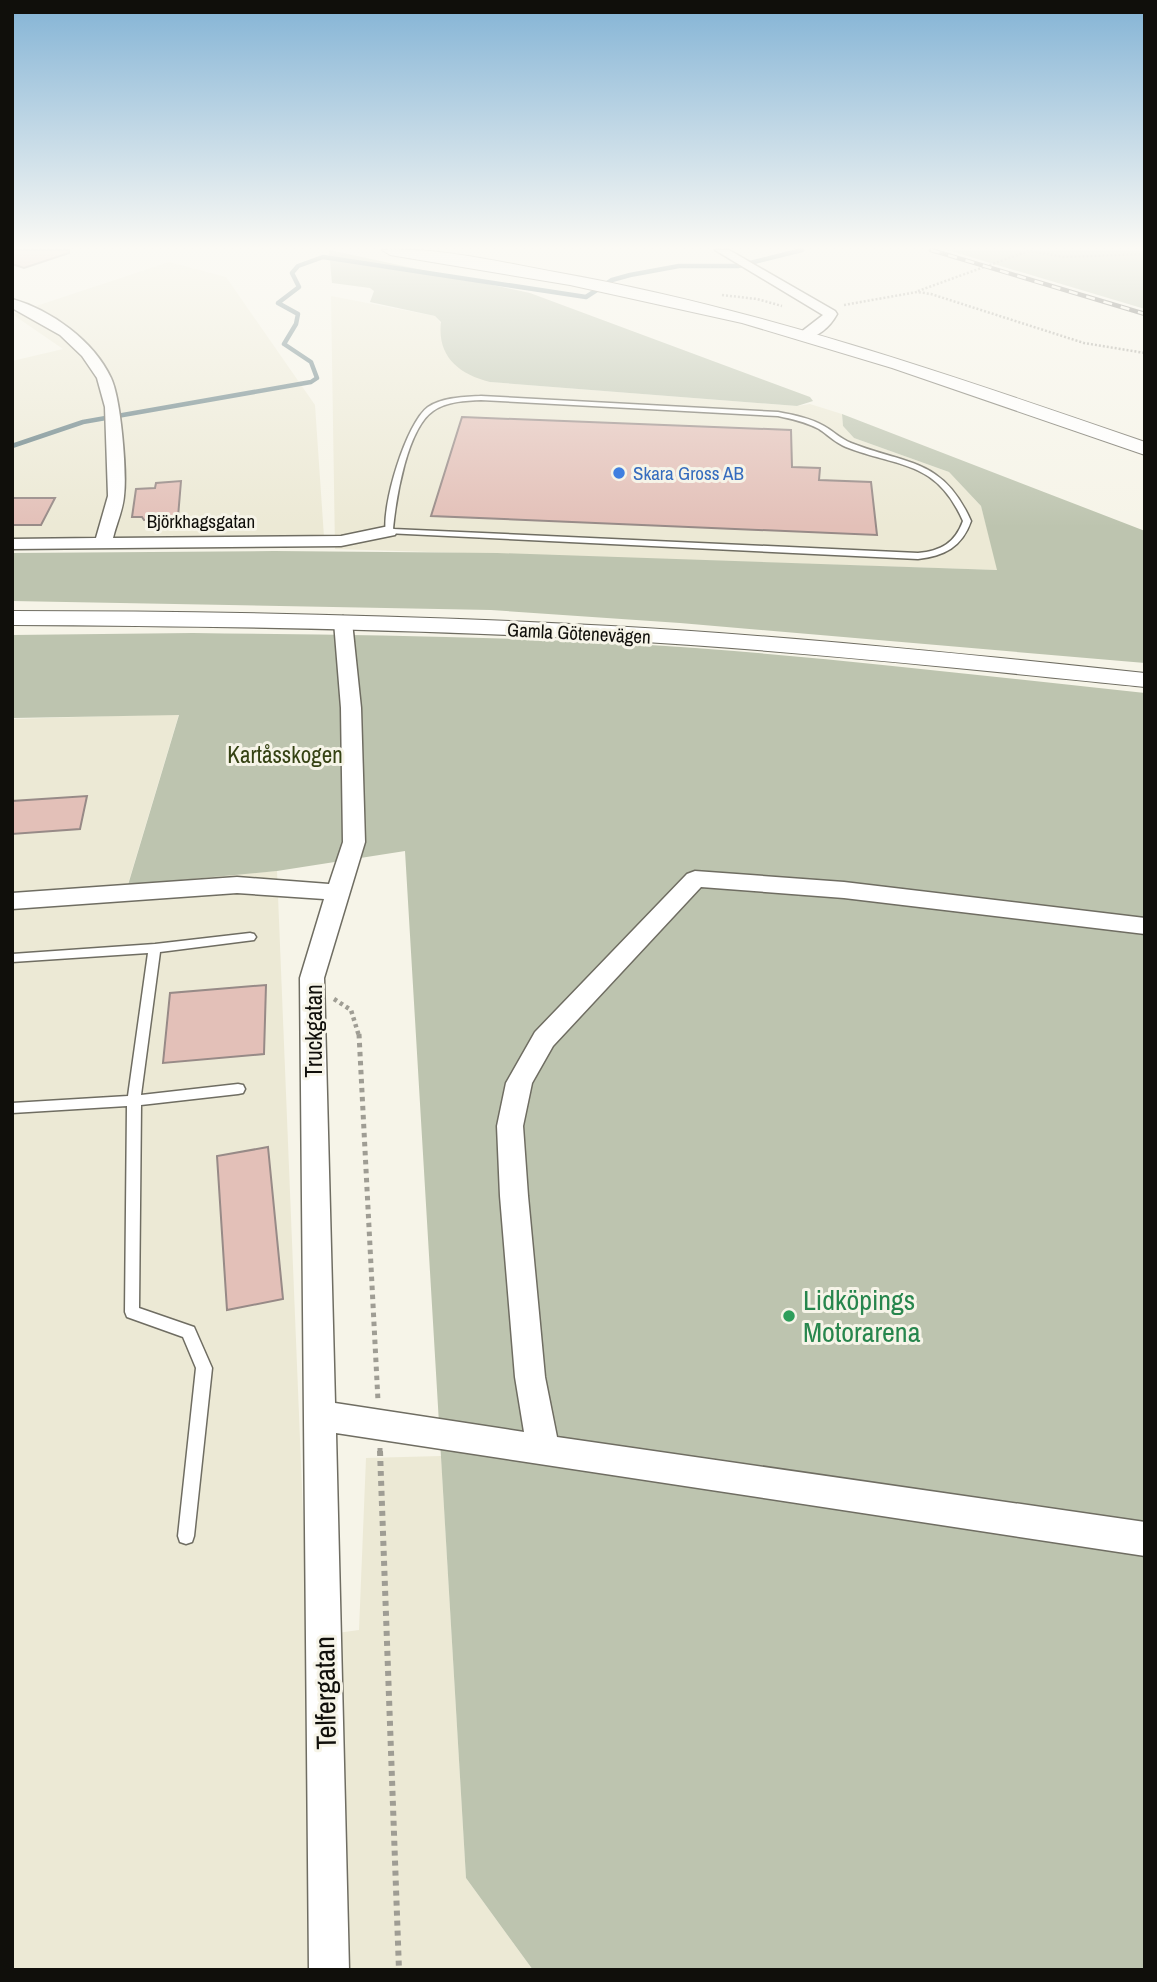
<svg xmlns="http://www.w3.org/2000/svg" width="1157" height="1982" font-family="'Archivo Narrow',sans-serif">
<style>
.built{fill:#ece9d5}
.green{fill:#bdc4af}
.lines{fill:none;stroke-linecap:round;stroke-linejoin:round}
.stream{stroke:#668085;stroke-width:4.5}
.building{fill:#e3c0b8;stroke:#978a87;stroke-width:2}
.service-casing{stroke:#6f6d62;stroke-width:3}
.minor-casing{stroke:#6f6d62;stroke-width:3}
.tertiary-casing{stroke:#6f6d62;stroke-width:2}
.path-far3{stroke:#9f9d94;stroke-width:2.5;stroke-dasharray:2 2;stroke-linecap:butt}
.path-far2{stroke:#9f9d94;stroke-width:4.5;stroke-dasharray:3.5 3.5;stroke-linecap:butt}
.path-far1{stroke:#9f9d94;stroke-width:5;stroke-dasharray:4.5 4.5;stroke-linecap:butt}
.path{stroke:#9f9d94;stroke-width:6;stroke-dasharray:5 5;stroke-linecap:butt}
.service{fill:#fff;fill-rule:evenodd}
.minor{fill:#fff;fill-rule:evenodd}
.tertiary{fill:#fff;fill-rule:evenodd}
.rail-casing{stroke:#52514b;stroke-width:4.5}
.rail{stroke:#f6f4e8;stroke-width:2.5;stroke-dasharray:9;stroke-linecap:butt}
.shop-dot{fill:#3f7fe0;stroke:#f6f4e8;stroke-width:2.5}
.leisure-dot{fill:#2e9e5b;stroke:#f6f4e8;stroke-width:2.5}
.labels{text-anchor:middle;stroke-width:6;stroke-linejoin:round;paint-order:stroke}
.far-shop-label{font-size:19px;fill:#366cbe;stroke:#f6f4e8;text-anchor:start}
.far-street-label{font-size:19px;fill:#100f0b;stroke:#f6f4e8}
.park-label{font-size:23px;fill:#354213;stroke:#f6f4e8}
.street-label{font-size:23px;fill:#100f0b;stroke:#f6f4e8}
.near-leisure-label{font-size:28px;fill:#27864d;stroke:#f6f4e8;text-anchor:start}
.near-street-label{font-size:28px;fill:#100f0b;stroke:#f6f4e8}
</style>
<rect width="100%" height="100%" fill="#f6f4e8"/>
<g class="built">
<path d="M 169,262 L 226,277 L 315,405 L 324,537 L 12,538 L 12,361 L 63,349 L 12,314 Z"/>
<path d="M 331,296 L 435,316 L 490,382 L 797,406 L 810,404 L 842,414 L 843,426 L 854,438 L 949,472 L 981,506 L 998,570 L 335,549 Z"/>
<path d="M 179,714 L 128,884 L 277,871 L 308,1637 L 359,1630 L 366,1458 L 441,1456 L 466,1878 L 533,1970 L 12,1970 L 12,719 Z"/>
</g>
<g class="green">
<path d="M 329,250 L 530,293 L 810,397 L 813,401 L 797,406 L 490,382 C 458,374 437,356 441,322 L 435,316 L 370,302 L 374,291 L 370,288 L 332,283 Z"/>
<path d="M 947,250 L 1145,250 L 1145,309 Z"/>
<path d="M 842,414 L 1145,531 L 1145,663 L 680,623 L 491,610 L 12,601 L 12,553 L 274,551 L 497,553 L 997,570 L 981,506 L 949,472 L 854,438 L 843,426 Z"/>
<path d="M 193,633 C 340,635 487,636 633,644 C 804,654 975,675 1145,693 L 1145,1970 L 533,1970 L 466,1878 L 405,851 L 277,871 L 128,885 L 179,715 L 12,718 L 12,635 Z"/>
</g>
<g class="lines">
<path class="stream" d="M 12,446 L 83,422 L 311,382 L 317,378 L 311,362 L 284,344 L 296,324 L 298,314 L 278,303 L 299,287 L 292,273 L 298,266 L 323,257 L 586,297 L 612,280 L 630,275 L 679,266 L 738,266 L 802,250"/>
</g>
<g class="building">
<path d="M 12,250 L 69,250 L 69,253 L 24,268 L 12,264 Z"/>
<path d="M 462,417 L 791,430 L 792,467 L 820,468 L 819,480 L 871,482 L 877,535 L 431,516 Z"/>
<path d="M 181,481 L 178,517 L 144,520 L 142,517 L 132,517 L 136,489 L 155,488 L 156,483 Z"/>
<path d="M 12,498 L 55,498 L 41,525 L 12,525 Z"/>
<path d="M 87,796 L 80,829 L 12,834 L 12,801 Z"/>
<path d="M 266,985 L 264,1054 L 163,1063 L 170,993 Z"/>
<path d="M 268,1147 L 283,1299 L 227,1310 L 217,1156 Z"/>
</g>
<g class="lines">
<g class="service-casing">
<g id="service">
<path d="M 481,396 L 778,412 C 794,415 810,418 824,426 C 833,431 841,439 851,443 C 907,465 943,458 971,521 C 962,547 944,556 918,559 L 386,533 C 381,507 406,423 428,407 C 443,397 464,397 481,396 ZM 481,400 L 778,416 C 792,419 806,422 819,429 C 828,435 836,443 846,447 C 900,468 936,460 963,521 C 955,543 941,551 918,553 L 393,529 C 396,498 407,429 433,411 C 447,401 465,401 481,400 Z"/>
<path d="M 250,933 L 254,934 L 256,937 L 254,940 L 160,952 L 141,1095 L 238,1084 L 243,1085 L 245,1089 L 243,1093 L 238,1094 L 141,1105 L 139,1308 L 194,1327 L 212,1368 L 194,1536 L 192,1542 L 186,1544 L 180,1542 L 178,1536 L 196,1368 L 183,1337 L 127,1317 L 125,1312 L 127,1106 L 12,1113 L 12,1103 L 128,1096 L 148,953 L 12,962 L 12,954 L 155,944 Z"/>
</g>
</g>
<g class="minor-casing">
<g id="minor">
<path d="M 715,250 L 729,250 L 835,311 L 837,314 C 830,327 816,340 801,338 L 801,332 L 823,315 Z"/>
<path d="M 12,299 C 51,310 94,341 111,378 C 121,399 127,473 124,496 C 123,510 116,525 113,538 L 341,536 L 389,526 L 397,531 L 395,535 L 341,546 L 12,549 L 12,539 L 96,538 L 108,496 L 105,407 L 97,378 L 82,356 L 60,335 L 12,308 Z"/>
<path d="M 343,616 L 352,622 L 361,708 L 365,842 L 324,978 L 335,1403 L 524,1432 L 515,1377 L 500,1196 L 497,1126 L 506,1083 L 535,1032 L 687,874 L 695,871 L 844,882 L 1145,918 L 1145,934 L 844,898 L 701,887 L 553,1046 L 532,1083 L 523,1126 L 528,1196 L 545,1377 L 557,1437 L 1145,1522 L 1145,1556 L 336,1433 L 349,1970 L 309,1970 L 300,978 L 324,899 L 237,893 L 12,909 L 12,893 L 237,877 L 329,884 L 343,842 L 341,708 L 334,622 Z"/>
</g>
</g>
<g class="tertiary-casing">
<g id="tertiary">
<path d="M 382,250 C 439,247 499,262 555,272 C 758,308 951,375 1145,442 L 1145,455 L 892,368 L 742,323 L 570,285 L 390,255 Z"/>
<path d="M 12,611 C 212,611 411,615 611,626 C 789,636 967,654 1145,673 L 1145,687 C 967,669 789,650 611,640 C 411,629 212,626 12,625 Z"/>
</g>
</g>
<g class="path-far3">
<path d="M 1031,251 L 1063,257 L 1145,254"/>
<path d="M 918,291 L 1031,250"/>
<path d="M 722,295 L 757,299 L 782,306"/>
<path d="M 844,305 L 917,292 L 931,294 L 1084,343 L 1145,353"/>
</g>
<path class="path-far2" d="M 334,999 L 351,1010 L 359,1036"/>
<g class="path-far1">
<path d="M 359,1034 L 378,1401"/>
<path d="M 380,1448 L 380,1453"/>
</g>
<path class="path" d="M 380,1451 L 399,1970"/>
<use href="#service" class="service"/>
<use href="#minor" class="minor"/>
<use href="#tertiary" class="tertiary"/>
<g class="rail-casing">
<path id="rail" d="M 931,250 L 1145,314"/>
</g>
<use href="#rail" class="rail"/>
</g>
<linearGradient id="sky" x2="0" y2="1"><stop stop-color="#83b3d5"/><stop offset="0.47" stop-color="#fbfaf5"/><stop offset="1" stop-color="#fbfaf5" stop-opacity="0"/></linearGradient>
<rect width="1157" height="527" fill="url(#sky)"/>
<circle class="shop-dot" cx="619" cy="473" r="7"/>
<circle class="leisure-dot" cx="789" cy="1316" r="7"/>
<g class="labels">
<g class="far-shop-label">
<text x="633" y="480">Skara Gross AB</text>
</g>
<g class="far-street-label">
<text x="201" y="528">Björkhagsgatan</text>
<text transform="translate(579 633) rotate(3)" y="7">Gamla Götenevägen</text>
</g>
<g class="park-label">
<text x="285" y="763">Kartåsskogen</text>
</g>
<g class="street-label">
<text transform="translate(314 1031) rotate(-90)" y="8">Truckgatan</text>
</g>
<g class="near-leisure-label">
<text x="803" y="1310">Lidköpings<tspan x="803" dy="32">Motorarena</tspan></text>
</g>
<g class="near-street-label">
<text transform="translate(325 1693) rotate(-91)" y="10">Telfergatan</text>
</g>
</g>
<rect width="1157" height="1982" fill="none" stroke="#100f0b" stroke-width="28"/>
</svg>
